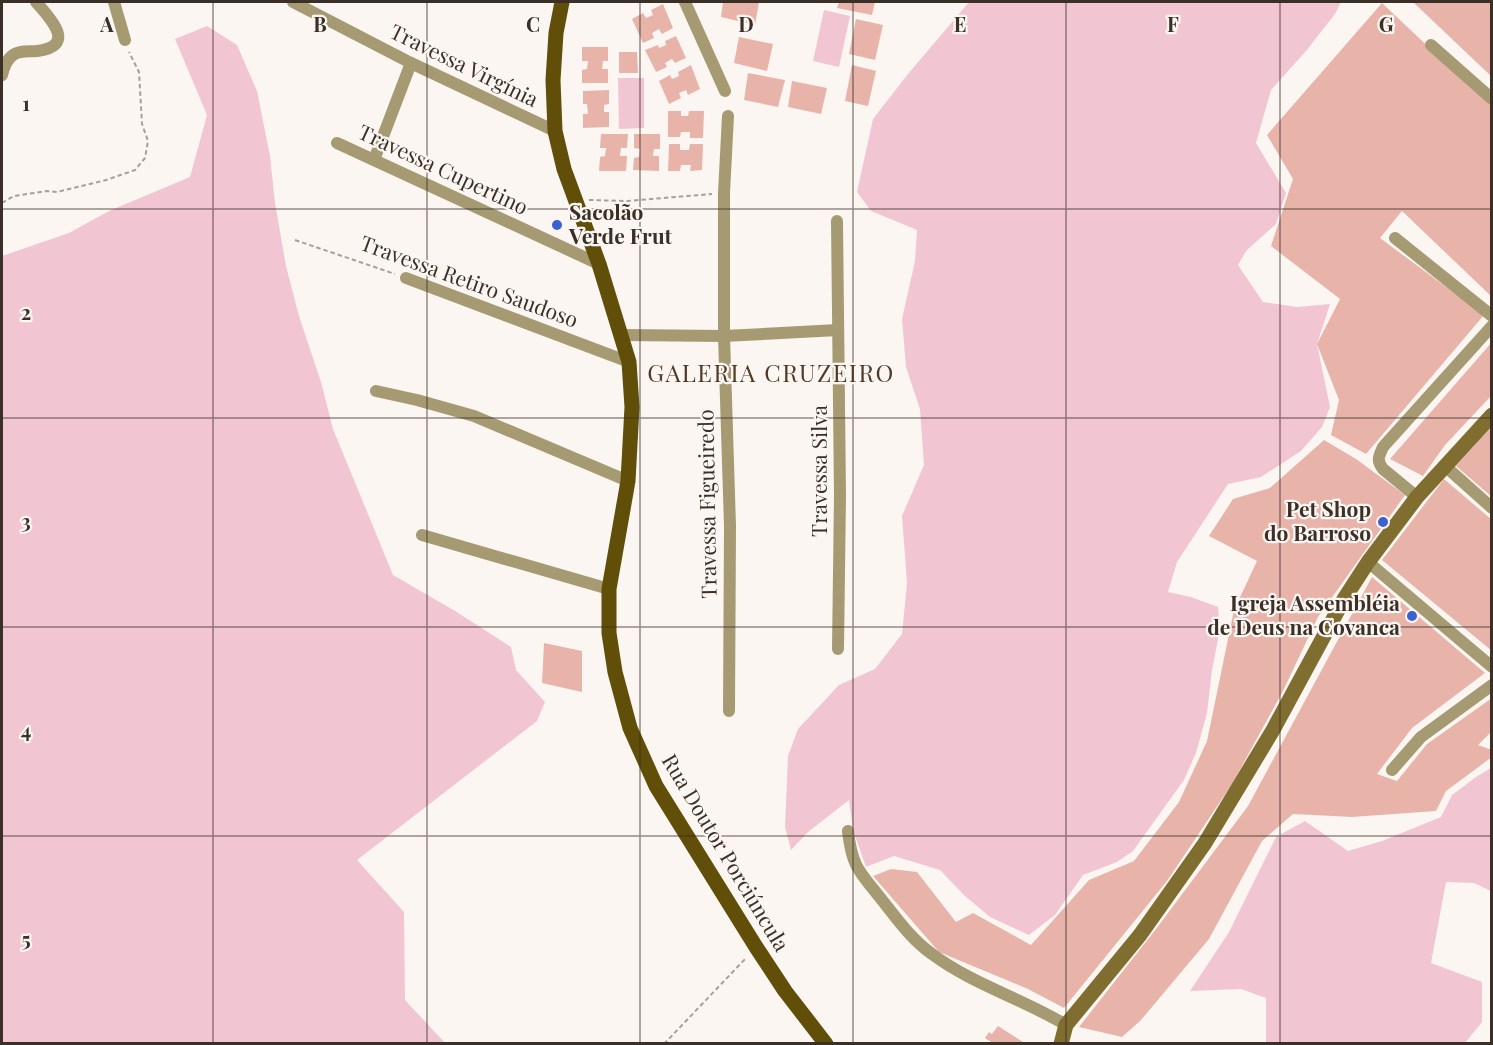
<svg xmlns="http://www.w3.org/2000/svg" width="1493" height="1045" font-family="'Playfair Display',serif">
<style>
.green{fill:#f1c6d2}
.building{fill:#e8b4aa}
.lines{fill:none;stroke-linecap:round;stroke-linejoin:round}
.path{stroke:#a79f99;stroke-width:2;stroke-dasharray:4.5 3;stroke-linecap:butt}
.minor{stroke:#a69a73;stroke-width:12}
.secondary{stroke:#806d30;stroke-width:15}
.primary{stroke:#604e09;stroke-width:15}
.grid{fill:none;stroke:#3b3028;stroke-width:1.5;stroke-opacity:0.55}
.poi-dot{fill:#3a61d2;stroke:#fcf6f2;stroke-width:2}
.labels{text-anchor:middle;stroke-width:4.5;stroke-linejoin:round;paint-order:stroke}
.street-label{font-size:21px;fill:#3b3028;stroke:#fcf6f2}
.poi-label{font-size:21px;font-weight:bold;fill:#3b3028;stroke:#fcf6f2;text-anchor:end}
.quarter-label{font-size:24px;letter-spacing:1.5px;fill:#503b2a;stroke:#fcf6f2}
.grid-label{font-size:20px;text-anchor:middle;font-weight:bold;fill:#3b3028;stroke:#fcf6f2;stroke-width:4.5;stroke-linejoin:round;paint-order:stroke}
</style>
<rect width="100%" height="100%" fill="#fcf6f2"/>
<g class="green">
<path d="M 969,2 L 1341,2 L 1335,14 L 1306,51 L 1271,90 L 1256,143 L 1286,193 L 1276,224 L 1246,251 L 1238,265 L 1263,302 L 1297,307 L 1330,304 L 1317,344 L 1330,407 L 1322,427 L 1301,451 L 1261,477 L 1228,484 L 1177,562 L 1168,592 L 1191,597 L 1218,607 L 1220,629 L 1212,670 L 1207,713 L 1196,753 L 1184,780 L 1133,851 L 1117,862 L 1083,875 L 1055,915 L 1029,935 L 990,917 L 965,896 L 940,870 L 894,856 L 866,867 L 853,830 L 849,800 L 808,832 L 791,850 L 785,827 L 788,756 L 798,729 L 839,685 L 875,669 L 902,634 L 907,583 L 902,516 L 924,465 L 920,409 L 906,367 L 902,319 L 915,261 L 917,230 L 871,211 L 857,192 L 873,119 L 908,74 Z"/>
<path d="M 824,10 L 850,16 L 839,67 L 813,61 Z"/>
<path d="M 207,26 L 237,45 L 257,91 L 270,156 L 275,203 L 286,266 L 299,316 L 321,382 L 333,429 L 393,575 L 455,611 L 511,647 L 516,670 L 545,702 L 537,721 L 357,860 L 404,912 L 405,1000 L 445,1043 L 2,1043 L 2,256 L 69,233 L 109,211 L 190,177 L 207,115 L 175,39 Z"/>
<path d="M 618,78 L 644,78 L 644,128 L 619,129 Z"/>
<path d="M 1491,768 L 1491,891 L 1474,883 L 1446,882 L 1431,963 L 1482,982 L 1482,1022 L 1465,1043 L 1266,1043 L 1266,998 L 1241,989 L 1190,991 L 1229,932 L 1276,837 L 1305,821 L 1348,851 L 1382,841 L 1441,817 L 1452,795 L 1476,777 Z"/>
</g>
<g class="building">
<path d="M 723,2 L 759,2 L 755,25 L 721,17 Z"/>
<path d="M 839,2 L 875,2 L 872,15 L 837,8 Z"/>
<path d="M 1413,2 L 1492,2 L 1492,77 Z"/>
<path d="M 1382,3 L 1492,107 L 1492,297 L 1402,211 L 1380,238 L 1484,315 L 1366,454 L 1331,435 L 1339,400 L 1317,344 L 1340,299 L 1271,246 L 1293,179 L 1267,135 Z"/>
<path d="M 663,4 L 673,28 L 662,34 L 659,29 L 652,33 L 654,38 L 643,43 L 632,19 L 643,13 L 646,18 L 653,15 L 651,10 Z"/>
<path d="M 856,19 L 883,25 L 875,60 L 849,54 Z"/>
<path d="M 676,36 L 686,58 L 675,63 L 672,59 L 665,63 L 667,67 L 656,72 L 645,50 L 658,45 L 659,48 L 666,45 L 665,41 Z"/>
<path d="M 739,37 L 773,44 L 767,71 L 734,63 Z"/>
<path d="M 582,47 L 608,47 L 608,61 L 603,61 L 602,69 L 608,69 L 608,83 L 582,83 L 582,70 L 587,69 L 588,61 L 582,61 Z"/>
<path d="M 619,52 L 637,52 L 638,73 L 619,73 Z"/>
<path d="M 691,65 L 700,89 L 688,95 L 686,90 L 679,93 L 681,98 L 669,104 L 659,81 L 670,75 L 672,79 L 679,76 L 678,72 Z"/>
<path d="M 852,65 L 876,71 L 868,106 L 845,101 Z"/>
<path d="M 748,73 L 785,80 L 778,107 L 744,100 Z"/>
<path d="M 792,81 L 827,88 L 821,114 L 788,107 Z"/>
<path d="M 609,90 L 609,104 L 604,105 L 604,112 L 609,112 L 609,127 L 583,128 L 583,114 L 588,114 L 587,104 L 583,104 L 583,91 Z"/>
<path d="M 668,111 L 681,111 L 681,116 L 688,116 L 689,111 L 704,111 L 703,138 L 690,138 L 690,132 L 681,132 L 680,137 L 668,137 Z"/>
<path d="M 601,134 L 628,134 L 627,148 L 621,148 L 620,156 L 627,156 L 626,171 L 599,171 L 600,157 L 605,156 L 606,148 L 600,148 Z"/>
<path d="M 634,134 L 660,134 L 660,149 L 654,149 L 653,156 L 659,156 L 659,171 L 633,170 L 634,158 L 639,157 L 640,149 L 634,148 Z"/>
<path d="M 669,144 L 680,144 L 680,150 L 689,150 L 690,144 L 703,144 L 702,170 L 690,171 L 691,165 L 681,165 L 680,171 L 668,171 Z"/>
<path d="M 1492,342 L 1492,395 L 1445,445 L 1423,476 L 1390,459 Z"/>
<path d="M 1492,426 L 1492,497 L 1456,466 Z"/>
<path d="M 1324,440 L 1356,459 L 1405,495 L 1318,617 L 1283,691 L 1232,784 L 1167,881 L 1064,1008 L 1028,989 L 939,952 L 873,876 L 891,869 L 917,872 L 956,922 L 973,913 L 1031,945 L 1089,880 L 1134,861 L 1179,802 L 1207,741 L 1234,610 L 1257,561 L 1209,536 L 1233,499 L 1270,488 Z"/>
<path d="M 1444,479 L 1492,520 L 1492,651 L 1382,560 Z"/>
<path d="M 1372,577 L 1485,673 L 1412,728 L 1377,774 L 1397,781 L 1427,744 L 1492,698 L 1492,731 L 1478,745 L 1492,750 L 1492,757 L 1446,791 L 1436,811 L 1352,817 L 1293,814 L 1262,841 L 1209,939 L 1141,1020 L 1122,1037 L 1079,1027 L 1156,929 L 1248,806 Z"/>
<path d="M 544,643 L 582,651 L 582,692 L 542,683 Z"/>
<path d="M 998,1026 L 1026,1044 L 994,1044 L 985,1038 L 989,1032 L 992,1034 Z"/>
</g>
<g class="lines">
<g class="path">
<path d="M 589,200 L 627,201 L 712,194"/>
<path d="M 2,203 L 14,196 L 47,191 L 57,192 L 106,180 L 135,170 L 145,158 L 148,141 L 142,124 L 139,72 L 129,52"/>
<path d="M 295,240 L 395,274"/>
<path d="M 664,1044 L 746,958"/>
</g>
<g class="minor">
<path d="M 114,2 L 125,40"/>
<path d="M 293,2 L 411,63 L 555,131"/>
<path d="M 685,2 L 725,91"/>
<path d="M 1431,45 L 1492,99"/>
<path d="M 2,75 C 4,67 7,59 13,55 C 20,50 29,52 37,51 C 77,46 51,19 36,2"/>
<path d="M 728,116 L 724,193 L 724,336 L 730,526 L 729,711"/>
<path d="M 337,143 L 599,264"/>
<path d="M 374,160 L 411,63"/>
<path d="M 837,221 L 840,495 L 838,649"/>
<path d="M 1395,238 L 1492,316"/>
<path d="M 406,278 L 629,362"/>
<path d="M 622,335 L 724,336 L 838,330"/>
<path d="M 376,391 L 417,400 L 474,416 L 628,481"/>
<path d="M 1445,466 L 1492,508"/>
<path d="M 1417,497 L 1383,469 C 1376,460 1379,456 1383,447 L 1492,326"/>
<path d="M 422,535 L 609,589"/>
<path d="M 1368,562 L 1492,667"/>
<path d="M 1392,770 L 1421,737 L 1492,685"/>
<path d="M 848,831 C 852,868 860,872 882,900 C 897,919 911,939 932,954 C 972,984 1023,999 1066,1025"/>
</g>
<path class="secondary" d="M 1061,1044 L 1066,1025 L 1140,935 L 1205,843 L 1273,730 L 1344,599 L 1368,562 L 1417,497 L 1492,415"/>
<path class="primary" d="M 562,2 L 556,33 L 553,80 L 555,131 L 564,169 L 599,264 L 629,362 L 632,407 L 628,481 L 609,589 L 609,633 L 615,672 L 630,728 L 656,786 L 756,947 L 785,991 L 826,1044"/>
</g>
<path class="grid" d="M 213,2 L 213,1044M 427,2 L 427,1044M 640,2 L 640,1044M 853,2 L 853,1044M 1066,2 L 1066,1044M 1280,2 L 1280,1044M 2,209 L 1492,209M 2,418 L 1492,418M 2,627 L 1492,627M 2,836 L 1492,836"/>
<g class="poi-dot">
<circle cx="557" cy="225" r="6"/>
<circle cx="1383" cy="522" r="6"/>
<circle cx="1412" cy="616" r="6"/>
</g>
<g class="labels">
<g class="street-label">
<text transform="translate(464 66) rotate(26)" y="7">Travessa Virgínia</text>
<text transform="translate(443 170) rotate(25)" y="7">Travessa Cupertino</text>
<text transform="translate(469 282) rotate(20)" y="7">Travessa Retiro Saudoso</text>
<text transform="translate(820 471) rotate(-90)" y="7">Travessa Silva</text>
<text transform="translate(708 504) rotate(-91)" y="7">Travessa Figueiredo</text>
<text transform="translate(725 853) rotate(59)" y="7">Rua Doutor Porciúncula</text>
</g>
<g class="poi-label">
<text x="569" y="220" text-anchor="start">Sacolão<tspan x="569" dy="24">Verde Frut</tspan></text>
<text x="1371" y="517">Pet Shop<tspan x="1371" dy="24">do Barroso</tspan></text>
<text x="1400" y="611">Igreja Assembléia<tspan x="1400" dy="24">de Deus na Covanca</tspan></text>
</g>
<g class="quarter-label">
<text x="771" y="382">GALERIA CRUZEIRO</text>
</g>
</g>
<g class="grid-label">
<text x="107" y="32">A</text>
<text x="320" y="32">B</text>
<text x="533" y="32">C</text>
<text x="746" y="32">D</text>
<text x="960" y="32">E</text>
<text x="1173" y="32">F</text>
<text x="1386" y="32">G</text>
<text x="26" y="111">1</text>
<text x="26" y="320">2</text>
<text x="26" y="529">3</text>
<text x="26" y="738">4</text>
<text x="26" y="947">5</text>
</g>
<rect width="1493" height="1045" fill="none" stroke="#3b3028" stroke-width="6"/>
</svg>
